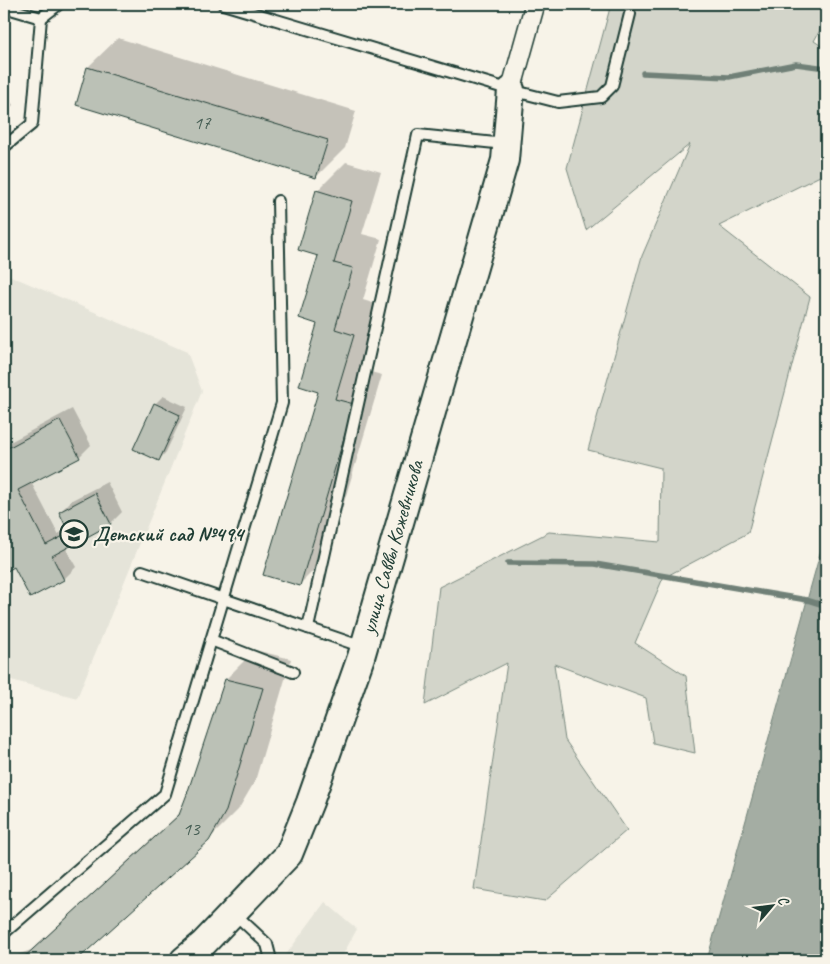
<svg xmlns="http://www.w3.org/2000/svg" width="830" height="964" font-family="Caveat,sans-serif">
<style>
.built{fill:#e5e4d9}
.green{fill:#d3d5ca;stroke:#79897f}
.water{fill:#a4ada3;stroke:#6f8077}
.shadow{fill:#0003}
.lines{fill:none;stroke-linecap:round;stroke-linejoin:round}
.stream{stroke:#6f8077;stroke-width:5.5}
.building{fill:#bbc1b6;stroke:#1f3d34}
.lane-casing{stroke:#1f3d34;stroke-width:14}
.street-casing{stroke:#1f3d34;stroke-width:22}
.secondary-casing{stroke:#1f3d34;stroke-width:30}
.lane{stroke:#f7f3e8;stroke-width:10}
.street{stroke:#f7f3e8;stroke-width:19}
.secondary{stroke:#f7f3e8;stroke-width:26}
.labels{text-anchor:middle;stroke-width:4.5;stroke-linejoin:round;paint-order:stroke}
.number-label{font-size:19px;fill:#465e54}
.poi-label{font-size:21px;font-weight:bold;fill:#1f3d34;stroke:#f7f3e8;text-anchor:start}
.street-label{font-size:21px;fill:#1f3d34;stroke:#f7f3e8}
</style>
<rect width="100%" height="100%" fill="#f7f3e8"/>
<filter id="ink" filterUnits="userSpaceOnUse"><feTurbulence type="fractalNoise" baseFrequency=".02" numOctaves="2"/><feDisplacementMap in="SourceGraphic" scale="10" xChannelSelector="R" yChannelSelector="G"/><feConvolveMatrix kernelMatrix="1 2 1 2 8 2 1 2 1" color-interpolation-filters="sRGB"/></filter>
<g filter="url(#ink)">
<g class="built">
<path d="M 4,273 L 187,352 L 202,391 L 77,698 L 4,678 Z"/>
<path d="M 325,902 L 357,929 L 340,960 L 282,960 Z"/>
</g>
<path class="green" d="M 611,4 L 826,4 L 826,19 L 814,41 L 826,49 L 826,173 L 719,226 L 810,297 L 748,533 L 663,578 L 635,643 L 686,676 L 695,753 L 653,743 L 646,698 L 554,664 L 565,740 L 627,830 L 545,901 L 474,889 L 507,663 L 425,705 L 439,587 L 549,532 L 660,542 L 661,468 L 588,450 L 642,256 L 690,144 L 586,230 L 567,168 Z"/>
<path class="water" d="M 826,532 L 826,960 L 707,960 Z"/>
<g class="shadow">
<path d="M 118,38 L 356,111 L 345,148 L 316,177 L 77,104 L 88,67 Z"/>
<path d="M 4,91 L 13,105 L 4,114 Z"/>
<path d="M 346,162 L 381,172 L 362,234 L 381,239 L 363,300 L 382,306 L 363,370 L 382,375 L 328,556 L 299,585 L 319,391 L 319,255 L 317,191 Z"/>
<path d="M 163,396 L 187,407 L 166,452 L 159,460 L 155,404 Z"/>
<path d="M 72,409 L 91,445 L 79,457 L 31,482 L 58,534 L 69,528 L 60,512 L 72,500 L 107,482 L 122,512 L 111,523 L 65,547 L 76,567 L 64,579 L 30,596 L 15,566 L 4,571 L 4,429 L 10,442 Z"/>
<path d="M 255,650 L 291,659 L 255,781 L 238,810 L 208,840 L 75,960 L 4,960 L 31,950 L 181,812 L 188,795 L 226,679 Z"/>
</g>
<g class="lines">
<g class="stream">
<path d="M 643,73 L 729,77 L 796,64 L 826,68"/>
<path d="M 508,563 L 595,564 L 807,600 L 826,606"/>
</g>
</g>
<g class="building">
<path d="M 87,67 L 328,140 L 316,178 L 76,105 Z"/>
<path d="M 316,190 L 352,201 L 334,263 L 353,268 L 335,329 L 354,335 L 335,399 L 354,404 L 300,586 L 263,575 L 318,392 L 299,386 L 317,324 L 299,318 L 318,256 L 298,250 Z"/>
<path d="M 154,403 L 180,415 L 159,461 L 133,449 Z"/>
<path d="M 60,420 L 80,458 L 18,490 L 46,545 L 69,533 L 59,512 L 95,493 L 111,524 L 52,556 L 64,580 L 30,598 L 14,567 L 4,573 L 4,450 Z"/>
<path d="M 225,679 L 263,688 L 226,811 L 209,841 L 77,960 L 21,960 L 179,815 L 187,794 Z"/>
</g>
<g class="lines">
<g class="lane-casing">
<g id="lane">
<path d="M 223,4 L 511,90 L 558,102 L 601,97 L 612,86 L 630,14"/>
<path d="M 4,7 L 41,18 L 59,4"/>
<path d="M 4,147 L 32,124 L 41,18"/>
<path d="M 142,571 L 363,647"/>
<path d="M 308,628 L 418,135 L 505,144"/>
<path d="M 211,640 L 293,672"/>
<path d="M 234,913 L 267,944 L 271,960"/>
<path d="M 4,933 L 165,794 L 282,403 L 278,201"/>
</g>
</g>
<g class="street-casing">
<path id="street" d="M 511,90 L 535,4"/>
</g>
<g class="secondary-casing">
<path id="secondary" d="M 184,960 L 203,944 L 289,854 L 310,802 L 361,657 L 505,160 L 511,90"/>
</g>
<use href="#lane" class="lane"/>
<use href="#street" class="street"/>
<use href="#secondary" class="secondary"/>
</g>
</g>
<defs>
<g id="school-ring" transform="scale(1.4375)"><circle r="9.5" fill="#f7f3e8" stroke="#1f3d34" stroke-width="1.5"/><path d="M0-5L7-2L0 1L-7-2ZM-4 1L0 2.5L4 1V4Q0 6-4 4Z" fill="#1f3d34"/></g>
</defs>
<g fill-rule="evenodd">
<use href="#school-ring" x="74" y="534"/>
</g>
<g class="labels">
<g class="number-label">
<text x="202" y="129">17</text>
<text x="191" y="835">13</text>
</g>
<g class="poi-label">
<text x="93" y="541">Детский сад №494</text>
</g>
<g class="street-label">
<text transform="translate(392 547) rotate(-74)" y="7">улица Саввы Кожевникова</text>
</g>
</g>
<rect width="830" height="964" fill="none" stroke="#f7f3e8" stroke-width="20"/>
<rect x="10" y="10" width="810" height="944" fill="none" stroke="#1f3d34" stroke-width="2" filter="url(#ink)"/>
<g transform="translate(772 906) rotate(62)" stroke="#f7f3e8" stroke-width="4" paint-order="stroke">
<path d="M0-4L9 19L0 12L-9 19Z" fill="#1f3d34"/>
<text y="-8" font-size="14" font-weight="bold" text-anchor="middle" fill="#1f3d34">С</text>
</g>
</svg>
